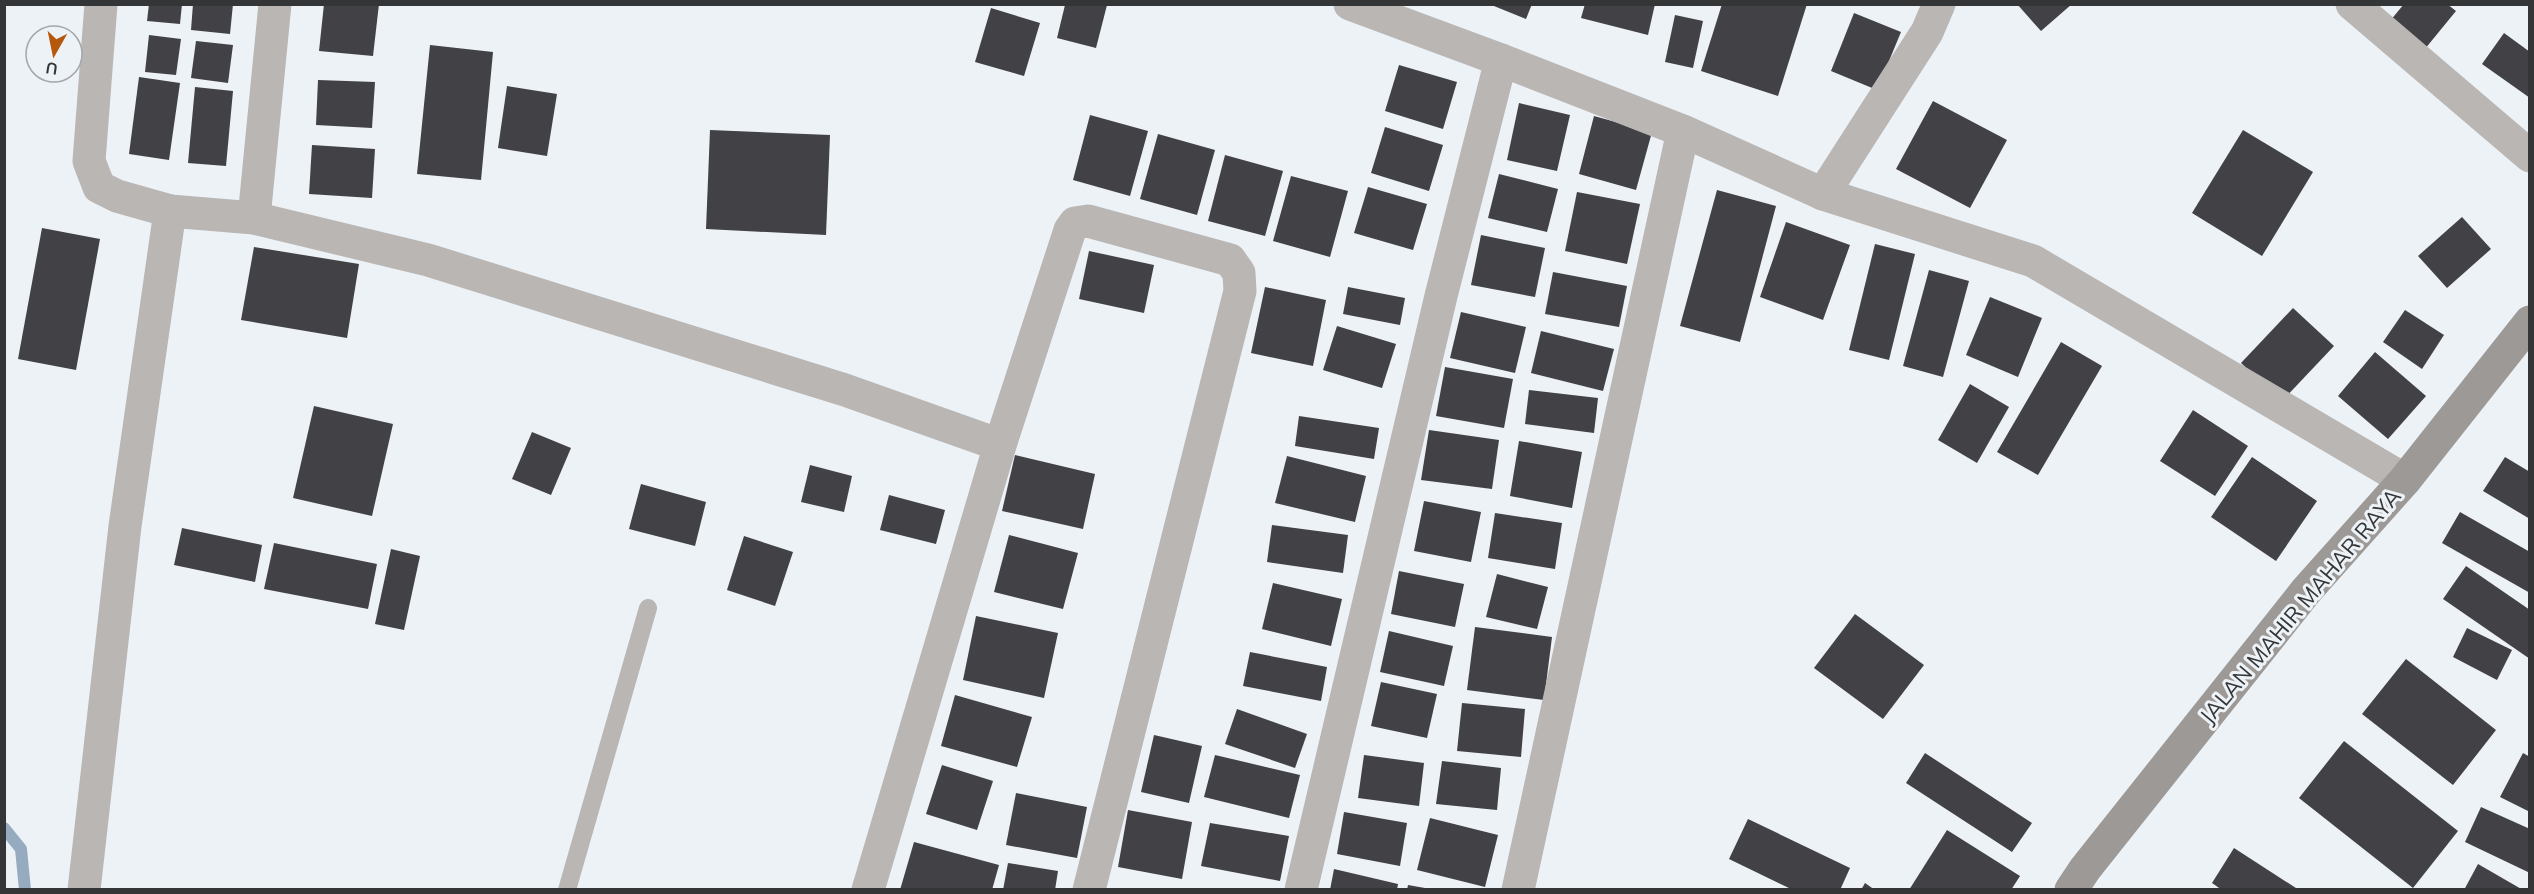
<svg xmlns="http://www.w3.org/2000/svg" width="2534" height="894" font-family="Mulish,sans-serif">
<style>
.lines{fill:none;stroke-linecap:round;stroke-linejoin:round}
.stream{stroke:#96abbf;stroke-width:12}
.building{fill:#414146}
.service{stroke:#b9b6b4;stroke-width:18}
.minor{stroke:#b9b6b4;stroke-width:33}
.secondary{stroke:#9d9996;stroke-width:33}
.labels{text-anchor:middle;stroke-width:6;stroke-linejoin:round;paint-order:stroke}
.street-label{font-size:22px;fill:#343537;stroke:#edf2f7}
</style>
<rect width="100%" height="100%" fill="#edf2f7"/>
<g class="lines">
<path class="stream" d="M 4,828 L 21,849 L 25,890"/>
</g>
<g class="building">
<path d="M 149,4 L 182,4 L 180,24 L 147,21 Z"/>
<path d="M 193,4 L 233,4 L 230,34 L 191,30 Z"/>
<path d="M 324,4 L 379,4 L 373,56 L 319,51 Z"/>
<path d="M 1489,4 L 1532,4 L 1526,19 Z"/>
<path d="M 1585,4 L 1655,4 L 1648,35 L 1581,18 Z"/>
<path d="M 1722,4 L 1807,4 L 1778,96 L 1701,71 Z"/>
<path d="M 2017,4 L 2072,4 L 2041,31 Z"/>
<path d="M 2404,4 L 2447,4 L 2456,11 L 2420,55 L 2385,27 Z"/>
<path d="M 1065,5 L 1107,5 L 1096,48 L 1057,38 Z"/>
<path d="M 991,8 L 1040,23 L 1024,76 L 975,62 Z"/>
<path d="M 1854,13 L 1901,32 L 1877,90 L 1831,71 Z"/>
<path d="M 1675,15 L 1703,21 L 1693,68 L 1665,62 Z"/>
<path d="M 2504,33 L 2530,52 L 2530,98 L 2482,64 Z"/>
<path d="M 149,35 L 181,39 L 176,75 L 145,72 Z"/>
<path d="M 196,41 L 233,45 L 228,83 L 191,78 Z"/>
<path d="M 430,45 L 493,52 L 481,180 L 417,174 Z"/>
<path d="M 1399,65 L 1457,82 L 1443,129 L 1385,111 Z"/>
<path d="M 139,77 L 180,83 L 169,160 L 129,154 Z"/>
<path d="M 318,80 L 375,82 L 372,128 L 316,125 Z"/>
<path d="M 507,86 L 557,94 L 547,156 L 498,148 Z"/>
<path d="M 195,87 L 233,91 L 226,166 L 188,163 Z"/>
<path d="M 1933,101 L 2007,140 L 1970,208 L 1896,169 Z"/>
<path d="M 1519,103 L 1570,115 L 1557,171 L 1507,160 Z"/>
<path d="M 1090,115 L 1148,131 L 1130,196 L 1073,180 Z"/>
<path d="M 1594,116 L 1652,132 L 1636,190 L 1579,174 Z"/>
<path d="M 1385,127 L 1443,145 L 1429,191 L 1371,173 Z"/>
<path d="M 710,130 L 830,135 L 826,235 L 706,229 Z"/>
<path d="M 2243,130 L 2313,172 L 2262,256 L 2192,213 Z"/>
<path d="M 1158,134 L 1215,150 L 1197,215 L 1140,199 Z"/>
<path d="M 312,145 L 375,149 L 372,198 L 309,194 Z"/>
<path d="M 1225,155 L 1283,171 L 1265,236 L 1208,221 Z"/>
<path d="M 1499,174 L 1558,189 L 1547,232 L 1488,218 Z"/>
<path d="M 1291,176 L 1348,191 L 1330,257 L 1273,241 Z"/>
<path d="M 1368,187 L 1427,204 L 1413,250 L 1354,233 Z"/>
<path d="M 1717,190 L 1776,206 L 1740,342 L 1680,326 Z"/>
<path d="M 1577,192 L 1640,204 L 1627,264 L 1565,251 Z"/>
<path d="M 2462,217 L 2491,249 L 2447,288 L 2418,256 Z"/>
<path d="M 1786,222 L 1850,245 L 1823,320 L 1760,297 Z"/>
<path d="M 42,228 L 100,239 L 76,370 L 18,359 Z"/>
<path d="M 1481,235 L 1545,248 L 1535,297 L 1471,285 Z"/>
<path d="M 1875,244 L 1915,254 L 1889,360 L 1849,350 Z"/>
<path d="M 254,247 L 359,264 L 347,338 L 241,320 Z"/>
<path d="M 1089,251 L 1154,265 L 1144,313 L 1079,299 Z"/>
<path d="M 1929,270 L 1969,281 L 1943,377 L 1903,366 Z"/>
<path d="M 1553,272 L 1627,286 L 1619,327 L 1545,314 Z"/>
<path d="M 1265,287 L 1326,300 L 1313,366 L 1251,353 Z"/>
<path d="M 1348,287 L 1405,298 L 1400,325 L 1343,314 Z"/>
<path d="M 1990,297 L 2042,318 L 2018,377 L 1966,355 Z"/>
<path d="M 2293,308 L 2334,346 L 2282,401 L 2241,363 Z"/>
<path d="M 2405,310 L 2444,335 L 2422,369 L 2383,342 Z"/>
<path d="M 1461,312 L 1526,327 L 1515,373 L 1450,358 Z"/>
<path d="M 1337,326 L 1396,344 L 1382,388 L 1323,370 Z"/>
<path d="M 1541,331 L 1614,349 L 1603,391 L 1531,373 Z"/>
<path d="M 2061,342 L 2102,366 L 2038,475 L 1997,452 Z"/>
<path d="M 2375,352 L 2426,396 L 2388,439 L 2338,396 Z"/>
<path d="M 1445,367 L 1513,379 L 1504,428 L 1436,416 Z"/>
<path d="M 1970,384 L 2009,407 L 1977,463 L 1938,440 Z"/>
<path d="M 1529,390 L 1598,398 L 1594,433 L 1525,424 Z"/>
<path d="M 314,406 L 393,424 L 372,516 L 293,498 Z"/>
<path d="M 2193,410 L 2248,446 L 2215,496 L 2160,461 Z"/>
<path d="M 1299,416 L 1379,428 L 1374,459 L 1295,446 Z"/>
<path d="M 1429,430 L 1499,440 L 1492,489 L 1421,480 Z"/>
<path d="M 532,432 L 571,448 L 551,495 L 512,479 Z"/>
<path d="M 1519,441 L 1582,452 L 1572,508 L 1510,496 Z"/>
<path d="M 1015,455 L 1095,474 L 1083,529 L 1002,511 Z"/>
<path d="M 1287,456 L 1366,476 L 1355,522 L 1275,503 Z"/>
<path d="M 2252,457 L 2317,501 L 2276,561 L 2211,517 Z"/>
<path d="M 2505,457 L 2530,472 L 2530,519 L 2483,491 Z"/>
<path d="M 810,465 L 852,476 L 844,512 L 801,502 Z"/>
<path d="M 641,484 L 706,502 L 695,546 L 629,529 Z"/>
<path d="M 889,495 L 945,510 L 936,544 L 880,530 Z"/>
<path d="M 1424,501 L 1481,512 L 1471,562 L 1414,551 Z"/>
<path d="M 2460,512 L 2530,552 L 2530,593 L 2442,543 Z"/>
<path d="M 1495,513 L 1562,523 L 1555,569 L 1488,558 Z"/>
<path d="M 1272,525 L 1348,535 L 1343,573 L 1267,562 Z"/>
<path d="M 182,528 L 262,545 L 255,582 L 174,565 Z"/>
<path d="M 1009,535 L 1078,553 L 1063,609 L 994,592 Z"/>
<path d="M 744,536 L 793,552 L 775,606 L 727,590 Z"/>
<path d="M 274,543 L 377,564 L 368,609 L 264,589 Z"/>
<path d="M 391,549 L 420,556 L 404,630 L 375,624 Z"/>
<path d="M 2466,566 L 2530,610 L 2530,659 L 2443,599 Z"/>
<path d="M 1399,571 L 1464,584 L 1455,627 L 1391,614 Z"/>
<path d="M 1497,574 L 1548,587 L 1537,629 L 1486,617 Z"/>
<path d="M 1273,583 L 1342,599 L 1331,646 L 1262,629 Z"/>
<path d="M 1855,614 L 1924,665 L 1883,719 L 1814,668 Z"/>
<path d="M 976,616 L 1058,633 L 1044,698 L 963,680 Z"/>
<path d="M 1475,627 L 1552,637 L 1544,700 L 1467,690 Z"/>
<path d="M 2467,628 L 2512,650 L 2497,680 L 2453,657 Z"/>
<path d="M 1389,631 L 1453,646 L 1444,686 L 1380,672 Z"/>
<path d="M 1250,652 L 1327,667 L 1321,701 L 1243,686 Z"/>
<path d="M 2406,659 L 2496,730 L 2453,785 L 2362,714 Z"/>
<path d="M 1381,682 L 1437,694 L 1427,738 L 1371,726 Z"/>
<path d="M 955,695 L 1032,717 L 1017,767 L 941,746 Z"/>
<path d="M 1462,703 L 1525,709 L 1521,757 L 1457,751 Z"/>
<path d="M 1237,709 L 1307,734 L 1295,768 L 1225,744 Z"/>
<path d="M 1154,735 L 1202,746 L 1189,803 L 1141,792 Z"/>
<path d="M 2344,741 L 2458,831 L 2413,888 L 2299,798 Z"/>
<path d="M 1925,753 L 2032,823 L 2012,852 L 1906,783 Z"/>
<path d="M 2523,753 L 2530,757 L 2530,812 L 2500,797 Z"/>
<path d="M 1215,755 L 1300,775 L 1289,818 L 1204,797 Z"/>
<path d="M 1364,755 L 1424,763 L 1419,806 L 1358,798 Z"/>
<path d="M 1442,761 L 1501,768 L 1497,810 L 1436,804 Z"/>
<path d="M 942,765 L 993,781 L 977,830 L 926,814 Z"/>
<path d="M 1016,793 L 1087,807 L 1077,858 L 1006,845 Z"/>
<path d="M 2481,807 L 2530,829 L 2530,873 L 2465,842 Z"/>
<path d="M 1128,810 L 1192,822 L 1182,879 L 1118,867 Z"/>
<path d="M 1344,812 L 1407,823 L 1400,866 L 1337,854 Z"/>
<path d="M 1430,818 L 1498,835 L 1485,887 L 1417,870 Z"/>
<path d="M 1748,819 L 1850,868 L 1840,890 L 1793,890 L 1729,859 Z"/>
<path d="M 1210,823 L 1289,836 L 1280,881 L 1201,866 Z"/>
<path d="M 1947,830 L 2020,876 L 2011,890 L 1909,890 Z"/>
<path d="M 914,842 L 999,865 L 992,890 L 900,890 Z"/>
<path d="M 2234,848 L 2299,890 L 2222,890 L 2212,883 Z"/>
<path d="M 1008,863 L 1058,871 L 1055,890 L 1003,890 Z"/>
<path d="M 2478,864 L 2523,890 L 2464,890 Z"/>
<path d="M 1334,869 L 1398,884 L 1397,890 L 1330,890 Z"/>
<path d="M 1865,883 L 1875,890 L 1861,890 Z"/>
<path d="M 1408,885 L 1425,888 L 1425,890 L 1407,890 Z"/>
</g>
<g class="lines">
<path class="service" d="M 567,890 L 648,608"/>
<g class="minor">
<path d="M 101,4 L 89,161 L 99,187 L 117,196 L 170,211"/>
<path d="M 1350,4 L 1501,60 L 1683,131 L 1823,194 L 2033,261 L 2405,480"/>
<path d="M 2352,4 L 2530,156"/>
<path d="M 1823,194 L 1927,32 L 1939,4"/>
<path d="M 254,218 L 428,260 L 845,390 L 1000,445 L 868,890"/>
<path d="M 1000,445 L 1070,230 L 1075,223 L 1088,221 L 1230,260 L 1239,273 L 1240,291 L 1089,890"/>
<path d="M 84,890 L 125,526 L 170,211 L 254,218 L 275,4"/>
<path d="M 1301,890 L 1441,296 L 1501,60"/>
<path d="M 1518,890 L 1683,131"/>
</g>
<path class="secondary" d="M 2071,890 L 2085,869 L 2306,591 L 2405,480 L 2530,322"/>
</g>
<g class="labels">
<g class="street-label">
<text transform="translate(2300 606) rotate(-50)" y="8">JALAN MAHIR MAHAR RAYA</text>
</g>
</g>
<rect width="2534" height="894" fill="none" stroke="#343537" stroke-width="12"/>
<g transform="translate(54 54) rotate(189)"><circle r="28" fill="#edf2f7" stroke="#a3a6aa" stroke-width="1.5"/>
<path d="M0-4.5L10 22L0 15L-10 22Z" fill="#b6580c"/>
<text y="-9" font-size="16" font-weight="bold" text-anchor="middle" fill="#343537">U</text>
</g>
</svg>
